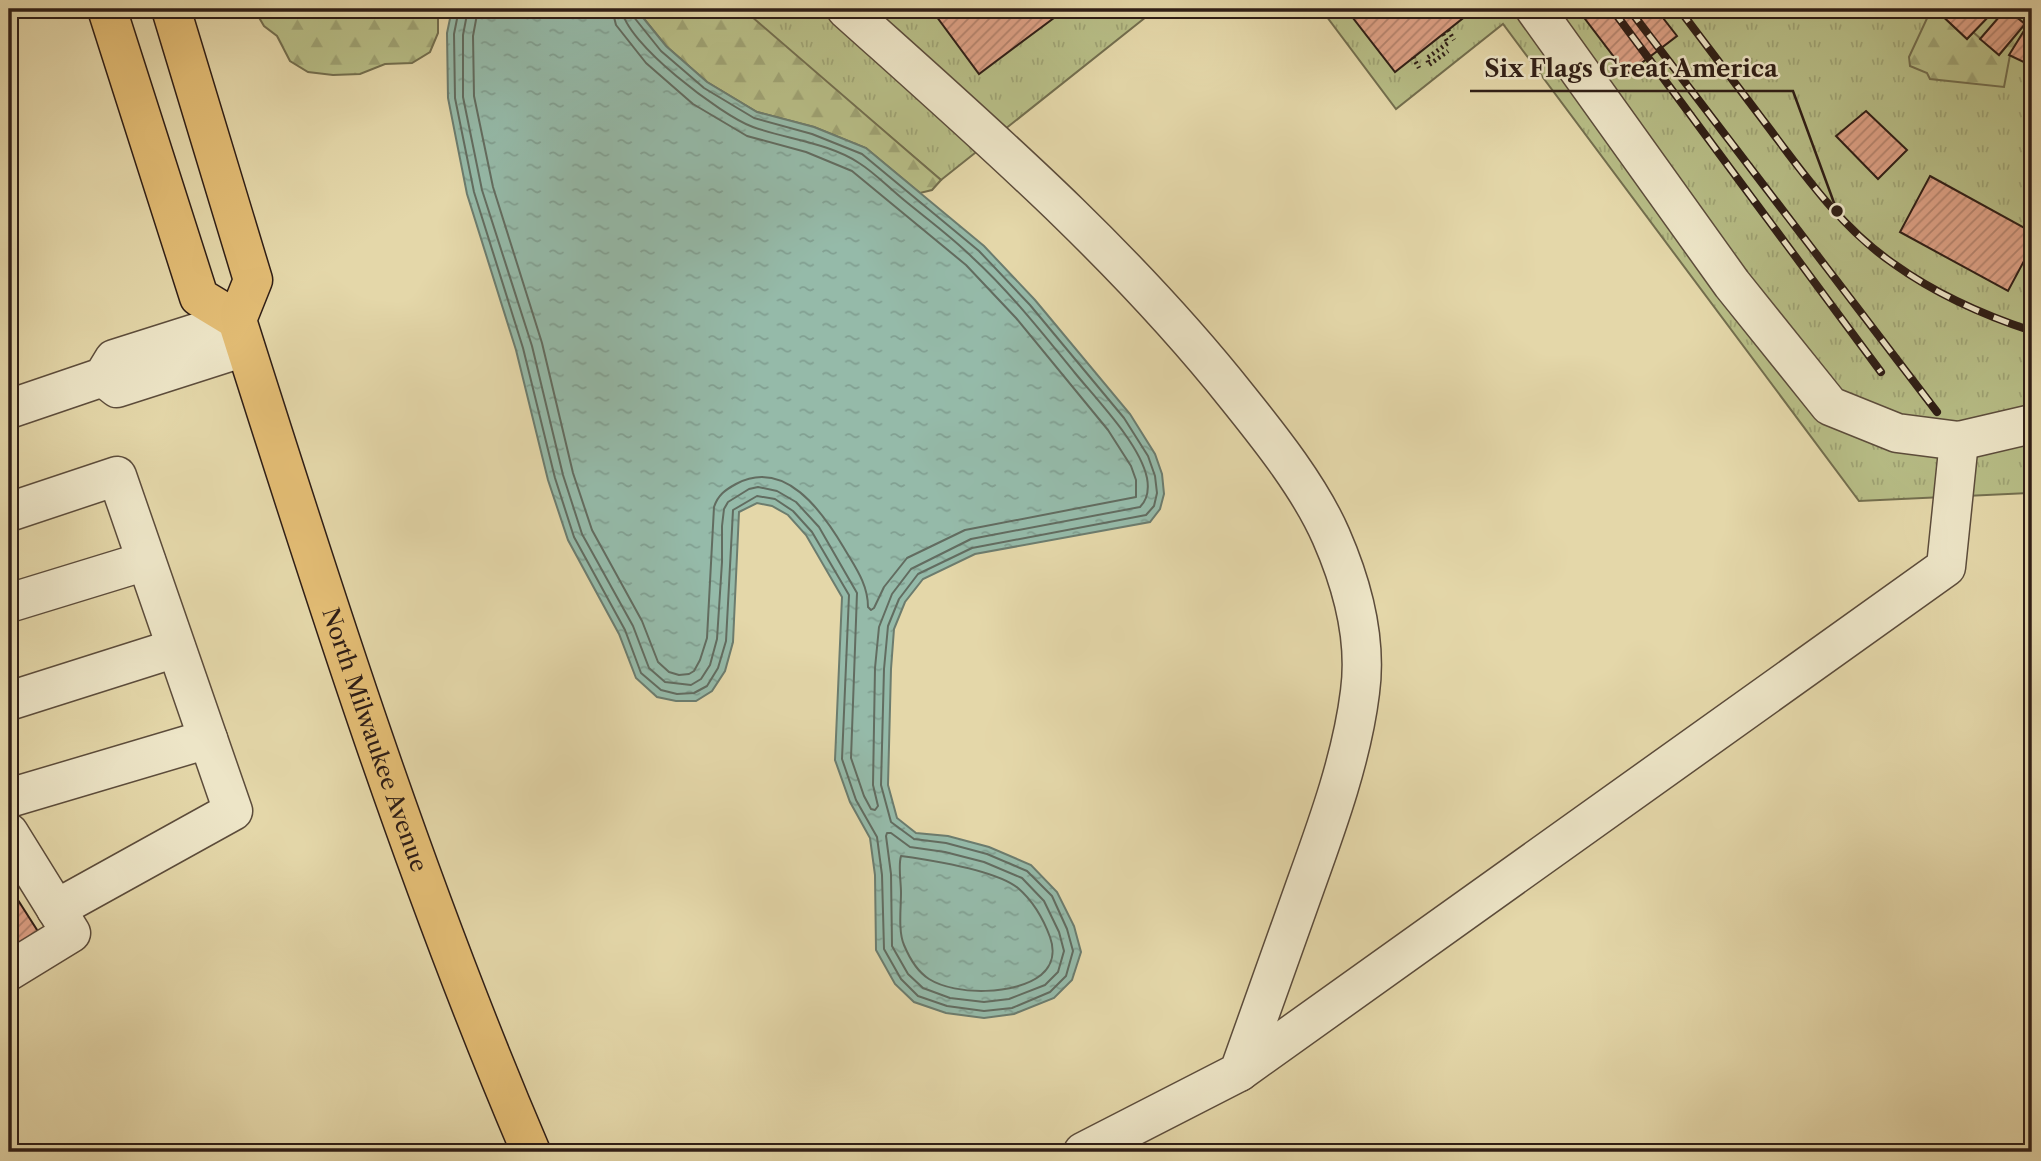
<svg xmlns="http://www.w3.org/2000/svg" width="2041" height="1161" font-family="'Libre Caslon Text',serif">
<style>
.grass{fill:url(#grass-tufts);stroke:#736e4e;stroke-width:2}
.forest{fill:url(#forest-firs);stroke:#736e4e;stroke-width:2}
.water{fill:url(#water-ripples);stroke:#6c7c6e;stroke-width:2}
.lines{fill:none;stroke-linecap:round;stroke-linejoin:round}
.shore{stroke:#626c60;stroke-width:2}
.building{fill:url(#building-hatch);stroke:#2f1e16;stroke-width:2}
.minor-casing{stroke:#5c4c3b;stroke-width:41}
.major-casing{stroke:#2f1e16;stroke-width:41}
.path{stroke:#2f1e16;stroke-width:4.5;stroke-dasharray:2 3.5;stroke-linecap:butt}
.minor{stroke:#ede5c7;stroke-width:38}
.major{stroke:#e2bc74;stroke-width:38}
.rail-casing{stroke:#2f1e16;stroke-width:8}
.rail{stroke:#ede5c7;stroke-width:5;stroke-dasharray:16;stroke-linecap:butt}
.labels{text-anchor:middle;stroke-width:5;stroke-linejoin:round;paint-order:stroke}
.street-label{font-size:23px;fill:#2f1e16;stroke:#ede5c7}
.leader{fill:none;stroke:#2f1e16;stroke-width:2.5}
.callout-dot{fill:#2f1e16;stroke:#ede5c7;stroke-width:2.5}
.callout-label{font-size:24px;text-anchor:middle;font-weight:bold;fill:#2f1e16;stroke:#ede5c7;stroke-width:5;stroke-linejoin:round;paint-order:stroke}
</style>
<defs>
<pattern id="grass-tufts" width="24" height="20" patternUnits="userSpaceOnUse" patternTransform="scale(1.75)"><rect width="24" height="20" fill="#b7bd86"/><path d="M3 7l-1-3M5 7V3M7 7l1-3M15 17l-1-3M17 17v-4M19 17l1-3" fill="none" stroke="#9ea273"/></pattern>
<pattern id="forest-firs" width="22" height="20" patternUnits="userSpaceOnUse" patternTransform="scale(1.75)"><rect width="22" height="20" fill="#b7bd86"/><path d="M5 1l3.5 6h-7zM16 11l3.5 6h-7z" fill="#9ea273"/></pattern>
<pattern id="water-ripples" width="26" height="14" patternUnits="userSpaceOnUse" patternTransform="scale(1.75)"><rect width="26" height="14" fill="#95baa9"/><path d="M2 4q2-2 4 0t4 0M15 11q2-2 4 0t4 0" fill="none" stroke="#819f91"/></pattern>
<pattern id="building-hatch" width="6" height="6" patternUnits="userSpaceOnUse" patternTransform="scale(1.75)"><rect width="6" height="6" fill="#dea186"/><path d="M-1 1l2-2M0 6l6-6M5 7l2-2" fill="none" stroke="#b4836d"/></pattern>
</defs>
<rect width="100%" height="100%" fill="#e4d7a9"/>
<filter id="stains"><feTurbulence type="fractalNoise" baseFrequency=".00286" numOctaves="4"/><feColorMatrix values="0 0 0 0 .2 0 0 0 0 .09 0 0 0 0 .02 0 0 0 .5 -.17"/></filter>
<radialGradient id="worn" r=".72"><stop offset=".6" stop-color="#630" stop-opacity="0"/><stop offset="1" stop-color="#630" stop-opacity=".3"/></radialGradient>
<g class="grass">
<path d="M 741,9 L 1156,9 L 941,180 Z"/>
<path d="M 1321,9 L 2032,9 L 2032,496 L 2029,493 L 1859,501 L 1503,24 L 1396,109 Z"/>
</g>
<g class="forest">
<path d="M 254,9 L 438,9 L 438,33 L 430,52 L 412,63 L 385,64 L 360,74 L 333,75 L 308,72 L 290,61 L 277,36 L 264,26 Z"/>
<path d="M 636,9 L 744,10 L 941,180 L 932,190 L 920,193 L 866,148 L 814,127 L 757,112 L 707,82 L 666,46 Z"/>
<path d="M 1929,9 L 1935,9 L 1967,39 L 1973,32 L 1999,55 L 2025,24 L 2012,13 L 2014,12 L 2030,21 L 2010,55 L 2004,87 L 1930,79 L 1927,73 L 1910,66 L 1909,57 L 1930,12 Z"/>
</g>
<path class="water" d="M 452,9 L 636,9 L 666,46 L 707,82 L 757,112 L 814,127 L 866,148 L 984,246 L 1035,300 L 1130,414 L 1155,454 L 1162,474 L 1164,494 L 1160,509 L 1150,522 L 975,554 L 923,579 L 905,602 L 894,629 L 891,669 L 888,785 L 897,818 L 916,833 L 948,836 L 989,847 L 1031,865 L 1057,892 L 1074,926 L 1081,952 L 1072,980 L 1054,998 L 1014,1014 L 984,1018 L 946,1013 L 914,1002 L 895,984 L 876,950 L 875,875 L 870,838 L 850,802 L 835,760 L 842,597 L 806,535 L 788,515 L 772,506 L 757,503 L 739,512 L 733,642 L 725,671 L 712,691 L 696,701 L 676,701 L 657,697 L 636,678 L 619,634 L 568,540 L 548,480 L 516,350 L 467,194 L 448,98 L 447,33 Z"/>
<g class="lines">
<g class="shore">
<path d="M 459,9 L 454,34 L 455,98 L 474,192 L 523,348 L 555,478 L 574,537 L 625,630 L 641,673 L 661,690 L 677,694 L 694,693 L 707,686 L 718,668 L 726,641 L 733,510 L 757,496 L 775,499 L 793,511 L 812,532 L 849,595 L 842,759 L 856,800 L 877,837 L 882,875 L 884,949 L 901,979 L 918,996 L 947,1006 L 984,1011 L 1012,1008 L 1050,992 L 1066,976 L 1073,951 L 1067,929 L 1052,896 L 1027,871 L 987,854 L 946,843 L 914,839 L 891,822 L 881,785 L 884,669 L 888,626 L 899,599 L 918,574 L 972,548 L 1146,515 L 1154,506 L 1157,493 L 1155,476 L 1148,456 L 1124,418 L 1030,305 L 979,251 L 862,154 L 812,134 L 754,118 L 704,88 L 661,51 L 633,16 L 631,9"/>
<path d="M 468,9 L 463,35 L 463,97 L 482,190 L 532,346 L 563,475 L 582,534 L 633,626 L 649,668 L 665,682 L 691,685 L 701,679 L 710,665 L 717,639 L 722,562 L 722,526 L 724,509 L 728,502 L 749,489 L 758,487 L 777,491 L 796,502 L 819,527 L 857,593 L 851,758 L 864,796 L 871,809 L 875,810 L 878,806 L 873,785 L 875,668 L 879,627 L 892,594 L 911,569 L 971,539 L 1140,507 C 1148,499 1149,489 1147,478 C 1140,444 1097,400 1075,373 C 1043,334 1011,293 973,258 C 952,237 927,219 904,200 C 889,188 875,173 859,163 C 829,143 786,139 753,127 C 722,116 624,42 622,9"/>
<path d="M 478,9 L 473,36 L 474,96 L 493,187 L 542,343 L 573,473 L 592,530 L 642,621 L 658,662 L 669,672 L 679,675 L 689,674 L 694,671 L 700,660 L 707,638 L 714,507 C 718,495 725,490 736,484 C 785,458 822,511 844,548 C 855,567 868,584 868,607 L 871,610 L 874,608 L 884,587 L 907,558 L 965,530 L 1136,497 L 1136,480 L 1131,466 L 1108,430 L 1016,318 L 966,265 L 852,171 L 806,152 L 747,136 L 693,104 L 646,63 L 616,25 L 612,9"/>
<path d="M 887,833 L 891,833 L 910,847 L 945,852 L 984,862 L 1022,878 L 1044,901 L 1059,932 L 1064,951 L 1058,972 L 1045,985 L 1009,999 L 984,1002 L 950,998 L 923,988 L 908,974 L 892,946 L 891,874 L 886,836 Z"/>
<path d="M 901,856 C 930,860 995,870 1018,888 C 1033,901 1043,918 1050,937 C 1055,951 1053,965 1041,975 C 1016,995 956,996 929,979 C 918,972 909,957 904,945 C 898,931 901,908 901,893 C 901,881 898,866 901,856 Z"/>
</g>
</g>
<g class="building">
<path d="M 931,9 L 1066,9 L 979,74 Z"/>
<path d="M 1346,9 L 1462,9 L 1467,15 L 1395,72 Z"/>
<path d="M 1582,9 L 1656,9 L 1677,36 L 1627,74 L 1579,11 Z"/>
<path d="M 1935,9 L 1985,9 L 1991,14 L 1967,39 Z"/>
<path d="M 2006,9 L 2025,24 L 1999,55 L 1980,39 Z"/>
<path d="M 2016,9 L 2032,9 L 2032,66 L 2009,55 L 2030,21 L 2014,12 Z"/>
<path d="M 1866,111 L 1907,150 L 1878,179 L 1836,136 Z"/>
<path d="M 2027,112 L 2032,112 L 2032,149 L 2024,148 Z"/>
<path d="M 1930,176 L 2032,232 L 2032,246 L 2008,291 L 1900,232 Z"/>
<path d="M 9,886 L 39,933 L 9,952 Z"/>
</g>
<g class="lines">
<g class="minor-casing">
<g id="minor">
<path d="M 846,9 C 983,132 1123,253 1238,398 C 1271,439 1310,488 1331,536 C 1352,584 1367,640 1360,692 C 1352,757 1328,823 1306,884 C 1284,947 1261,1009 1239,1072 L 1083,1152"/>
<path d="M 1535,9 L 1732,284 L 1830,406 L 1897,433 L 1959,441 L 2032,424"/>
<path d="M 103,377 L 117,388 L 245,347"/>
<path d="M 9,409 L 103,377 L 114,359 L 237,320"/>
<path d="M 9,512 L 117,476 L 233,811 L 56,909"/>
<path d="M 9,603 L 146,561"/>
<path d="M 9,701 L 176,648"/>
<path d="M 9,798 L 208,739"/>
<path d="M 9,833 L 71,933 L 9,971"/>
<path d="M 1239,1072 L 1946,567 L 1959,441"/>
</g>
</g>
<g class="major-casing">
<g id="major">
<path d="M 107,9 L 199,297 L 237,320"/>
<path id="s1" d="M 171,9 L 253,280 L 237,320 C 326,601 415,881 531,1152"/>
</g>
</g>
<g class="path">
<path d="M 1448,30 L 1454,40"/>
<path d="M 1443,34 L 1448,43 L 1427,58 L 1429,65 L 1448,51"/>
<path d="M 1413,57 L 1419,68"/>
</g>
<use href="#minor" class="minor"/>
<use href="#major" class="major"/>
<g class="rail-casing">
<g id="rail">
<path d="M 1612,9 L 1881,372"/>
<path d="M 1629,9 L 1937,412"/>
<path d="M 1679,9 C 1710,50 1741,91 1772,132 C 1808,180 1844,230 1894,264 C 1936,294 1983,315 2032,331"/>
</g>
</g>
<use href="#rail" class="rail"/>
</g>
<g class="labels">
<g class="street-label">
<text dy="8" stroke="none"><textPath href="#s1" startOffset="768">North Milwaukee Avenue</textPath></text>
</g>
</g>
<path class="leader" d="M1837 211L1793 91H1470"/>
<circle class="callout-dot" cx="1837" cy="211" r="7"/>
<g class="callout-label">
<text x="1631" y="77">Six Flags Great America</text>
</g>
<rect width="2041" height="1161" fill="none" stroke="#e4d7a9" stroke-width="35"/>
<rect x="10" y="10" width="2020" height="1140" fill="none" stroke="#2f1e16" stroke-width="3.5"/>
<rect x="18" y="18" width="2006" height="1126" fill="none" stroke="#2f1e16" stroke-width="2"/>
<rect width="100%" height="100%" filter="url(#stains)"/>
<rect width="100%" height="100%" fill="url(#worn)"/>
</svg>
